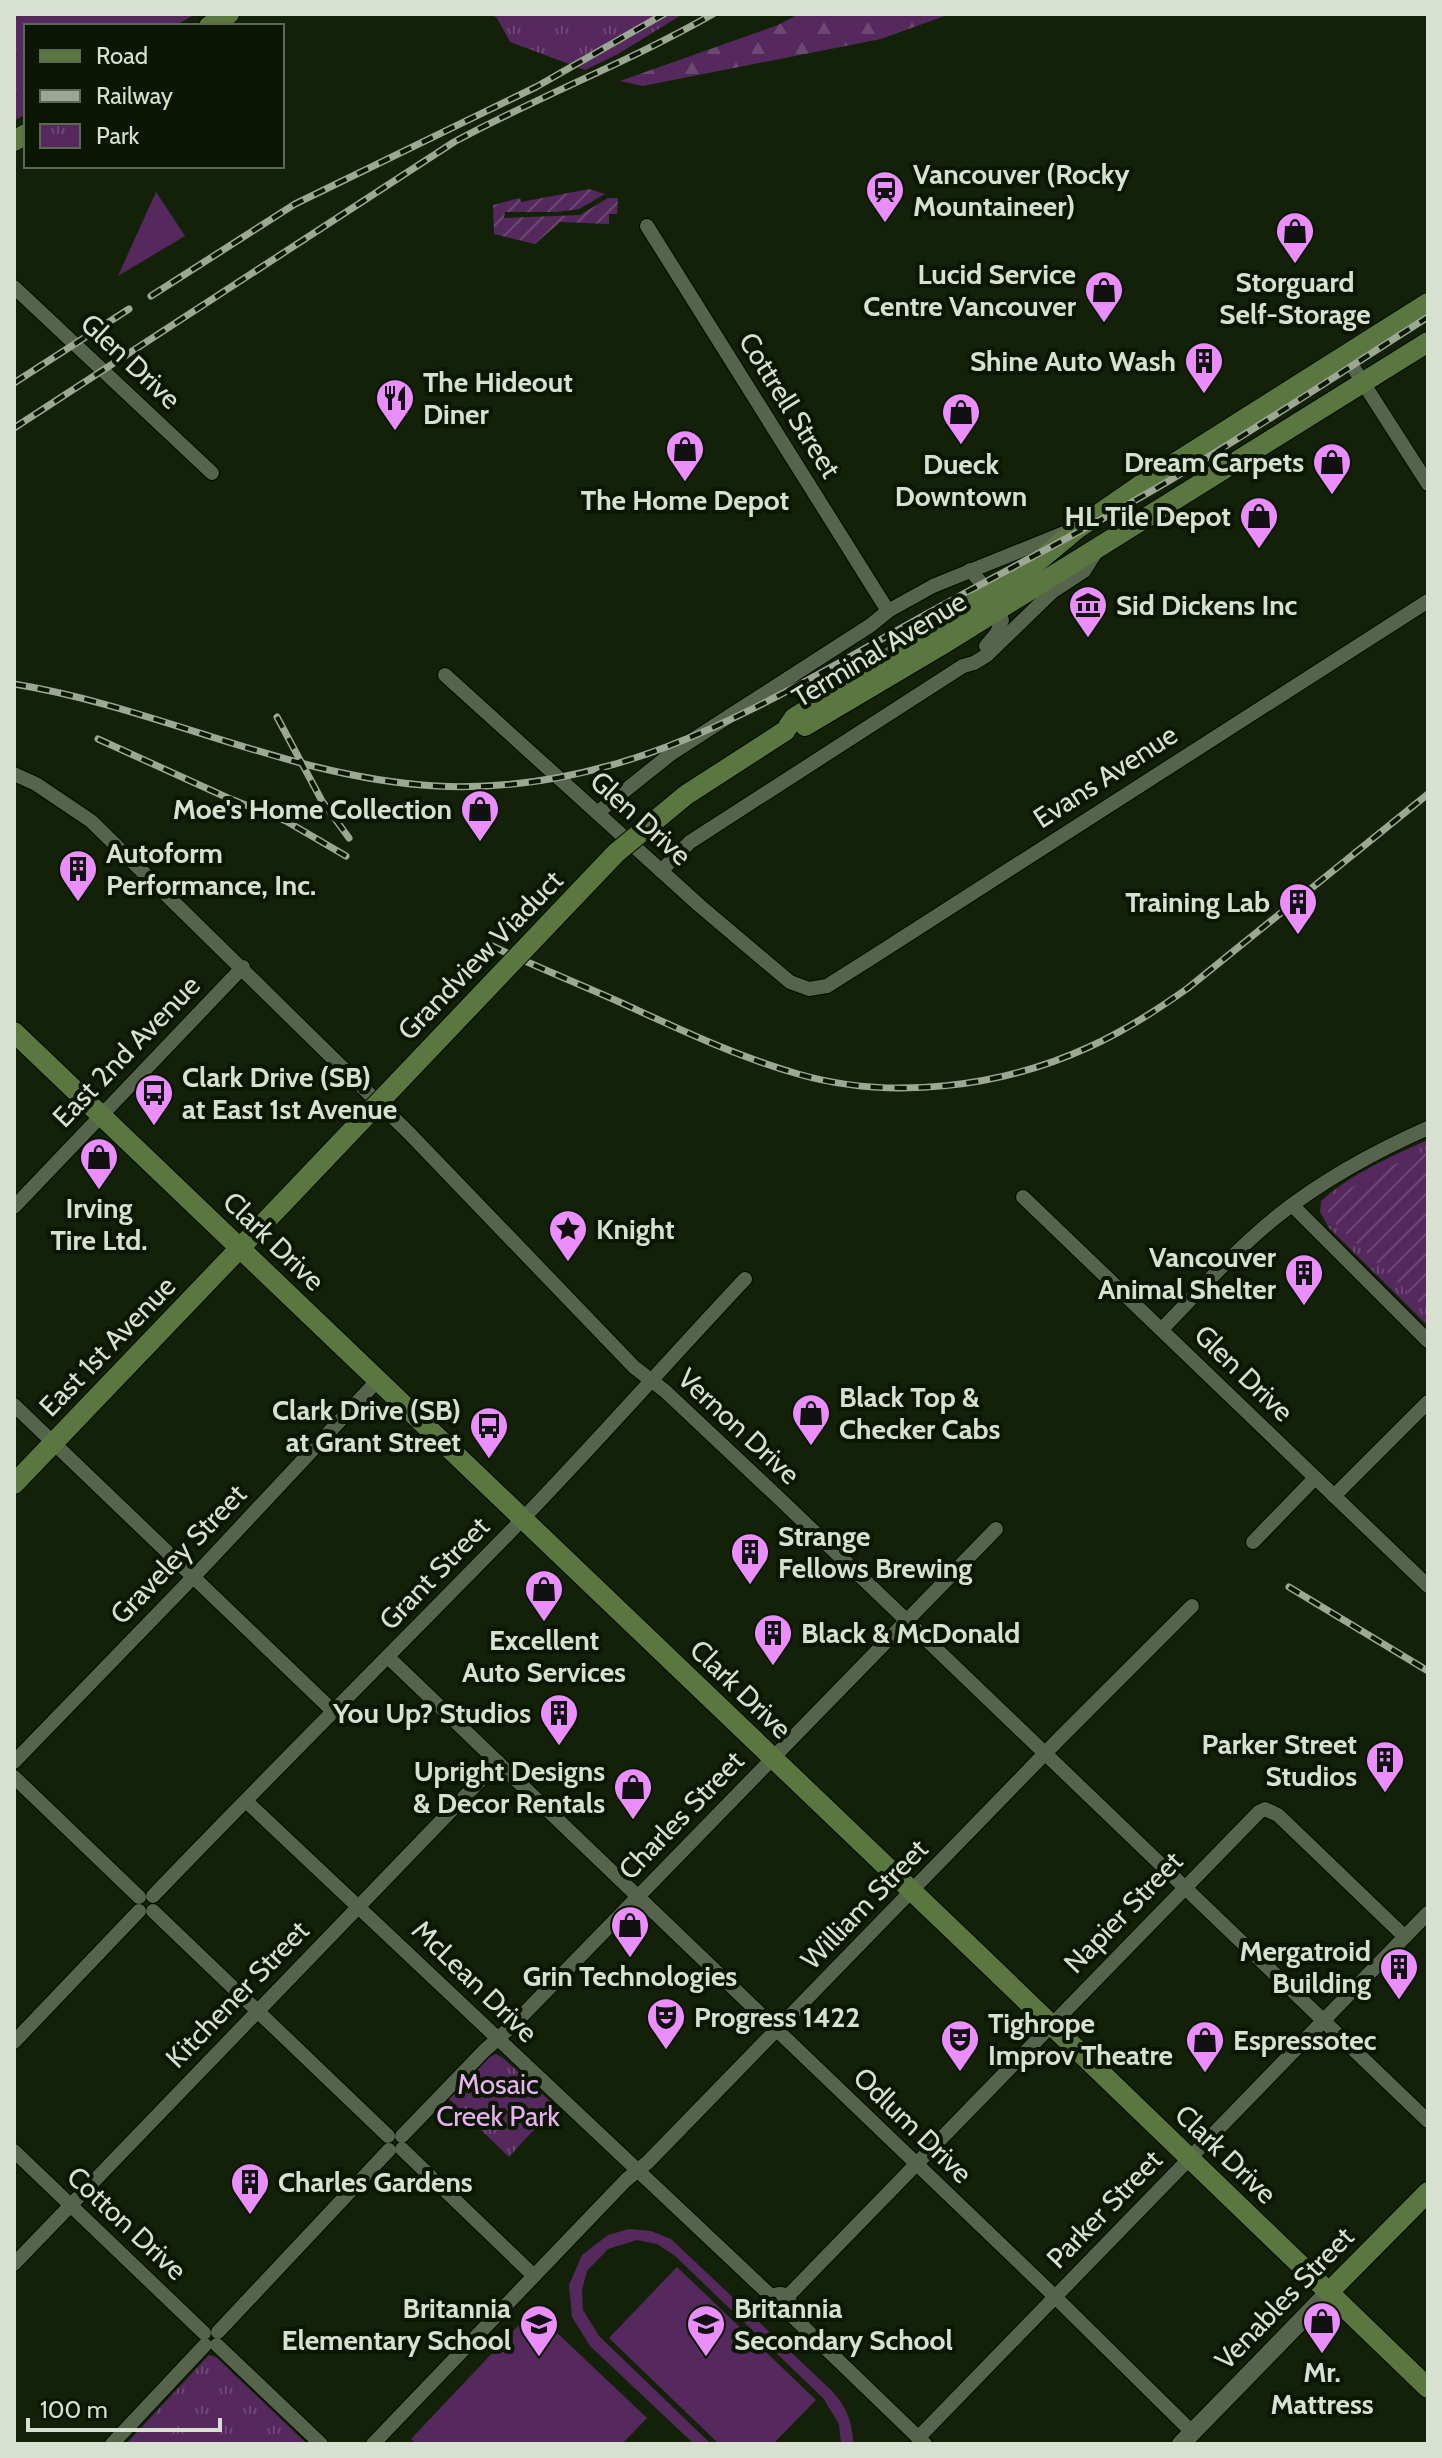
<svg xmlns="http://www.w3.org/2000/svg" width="1442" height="2458" font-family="Cabin,sans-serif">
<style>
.grass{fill:#55295d}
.forest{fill:url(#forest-firs)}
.park{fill:url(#park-tufts)}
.garden{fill:url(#garden-furrows)}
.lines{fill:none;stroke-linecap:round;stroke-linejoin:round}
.minor-casing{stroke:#020a00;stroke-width:16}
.tertiary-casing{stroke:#020a00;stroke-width:20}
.secondary-casing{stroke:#020a00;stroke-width:22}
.minor{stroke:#55644a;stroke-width:14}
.tertiary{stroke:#55644a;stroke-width:18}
.secondary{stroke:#5b7740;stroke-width:20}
.rail-casing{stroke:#9ca794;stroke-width:7}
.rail{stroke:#0b1702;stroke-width:4;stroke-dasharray:12;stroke-linecap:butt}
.secondary-bridge-casing{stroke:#020a00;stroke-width:22;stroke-linecap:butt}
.secondary-bridge{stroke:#5b7740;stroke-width:20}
.labels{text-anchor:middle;stroke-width:8;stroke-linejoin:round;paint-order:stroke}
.poi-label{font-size:28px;font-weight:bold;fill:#d8e1d1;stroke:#0b1702;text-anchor:start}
.street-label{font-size:28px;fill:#d8e1d1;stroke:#0b1702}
.park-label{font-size:28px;fill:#eab2f5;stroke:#0b1702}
</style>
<defs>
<pattern id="forest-firs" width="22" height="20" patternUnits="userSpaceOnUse" patternTransform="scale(2)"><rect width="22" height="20" fill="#55295d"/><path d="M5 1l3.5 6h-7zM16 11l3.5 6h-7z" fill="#6d4873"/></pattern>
<pattern id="park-tufts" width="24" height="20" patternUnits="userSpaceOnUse" patternTransform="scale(2)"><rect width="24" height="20" fill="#55295d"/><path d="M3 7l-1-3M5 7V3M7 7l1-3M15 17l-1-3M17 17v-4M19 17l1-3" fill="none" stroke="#6d4873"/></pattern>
<pattern id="garden-furrows" width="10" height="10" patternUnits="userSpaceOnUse" patternTransform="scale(2)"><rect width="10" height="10" fill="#55295d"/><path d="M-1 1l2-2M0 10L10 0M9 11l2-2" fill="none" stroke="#6d4873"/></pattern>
</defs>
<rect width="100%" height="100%" fill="#142109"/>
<g class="grass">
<path d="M 156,192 L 185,236 L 118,276 Z"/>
<path d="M 629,2229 L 651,2231 L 671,2239 L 831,2390 C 846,2406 853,2422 853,2444 L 841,2444 L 839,2424 L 823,2398 L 674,2255 L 657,2244 L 637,2240 L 608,2249 L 587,2271 L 582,2290 L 583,2310 L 599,2336 L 711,2444 L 694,2444 L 590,2346 L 572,2317 L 569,2285 L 582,2255 L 608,2235 Z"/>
<path d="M 677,2267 L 816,2400 L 773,2444 L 719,2444 L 609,2338 Z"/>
<path d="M 533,2310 L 647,2418 L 622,2444 L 416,2444 L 411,2439 Z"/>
</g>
<path class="forest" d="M 799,14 L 950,14 L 881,39 L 643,86 L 620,81 L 778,25 Z"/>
<g class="park">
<path d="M 14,14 L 195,14 L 175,26 L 26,26 L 26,114 L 14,121 Z"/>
<path d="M 490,14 L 683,14 L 618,54 L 585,70 L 510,42 L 497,18 Z"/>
<path d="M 1428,1140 L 1428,1326 L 1329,1228 L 1320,1212 L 1321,1201 C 1351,1174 1391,1156 1428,1140 Z"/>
<path d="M 496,2054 L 503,2058 L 552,2103 L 549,2113 L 509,2157 L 449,2099 L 490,2057 Z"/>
<path d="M 209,2355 L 216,2357 L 307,2444 L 126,2444 Z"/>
</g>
<g class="garden">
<path d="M 589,189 L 605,194 L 579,209 L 557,212 L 505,212 L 504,218 L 580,215 L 608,198 L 618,198 L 617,214 L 609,214 L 609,224 L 560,222 L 535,244 L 494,234 L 493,205 L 520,198 L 521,202 Z"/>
<path d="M 1428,1150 L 1428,1311 L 1332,1220 L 1326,1206 C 1358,1181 1391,1165 1428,1150 Z"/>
</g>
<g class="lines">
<g class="minor-casing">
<g id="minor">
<path d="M 647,226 L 888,611"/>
<path d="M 14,287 L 212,473"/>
<path d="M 1346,356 L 1428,484"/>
<path d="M 970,570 L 990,593 L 1002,620 L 997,633 L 986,646"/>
<path d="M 445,675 L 700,906 L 790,982 L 809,989 L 827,986 L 876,955 L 1428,601"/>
<path d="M 14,774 L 36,784 L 91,821 L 409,1133 L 634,1367 L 665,1391 L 781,1500 L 1428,2121"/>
<path d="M 597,813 L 672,753 L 871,625 L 888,611 L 933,586 L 1069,531"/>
<path d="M 661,871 L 690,842 L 963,666 L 974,663 L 987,655 L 1052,592 L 1084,571 L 1096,552"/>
<path d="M 1023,1197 L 1428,1586"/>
<path d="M 1292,1205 L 1428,1341"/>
<path d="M 14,1207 L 243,967"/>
<path d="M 1162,1329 C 1200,1290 1237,1248 1280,1214 C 1325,1179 1376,1151 1428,1128"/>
<path d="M 14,1405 L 334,1712"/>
<path d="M 1334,1496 L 1428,1402"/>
<path d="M 1253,1542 L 1315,1478"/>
<path d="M 388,1657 L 1046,2288 L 1192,2432"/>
<path d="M 14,1762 L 203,1567 L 377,1381"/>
<path d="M 14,1777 L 139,1897"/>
<path d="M 247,1802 L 772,2297"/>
<path d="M 153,1896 C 270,1774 391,1654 510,1532 C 590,1450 666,1363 745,1279"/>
<path d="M 153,1911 L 388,2136"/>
<path d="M 14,2042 L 139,1911"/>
<path d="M 402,2136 L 484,2051 L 514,2024 L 996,1529"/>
<path d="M 402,2149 L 534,2276"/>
<path d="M 14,2151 L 204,2333"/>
<path d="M 14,2264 L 498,1762"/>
<circle cx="780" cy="2304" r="10"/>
<path d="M 787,2297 L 1259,1812 L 1265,1809 L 1278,1815 L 1405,1937"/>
<path d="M 787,2311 L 925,2444"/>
<path d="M 218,2332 L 389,2150"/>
<path d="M 217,2345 L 321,2444"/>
<path d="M 918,2438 L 1428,1913"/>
<path d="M 112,2444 L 205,2345"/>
<path d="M 373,2444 L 626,2180 L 648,2162 L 1060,1738 L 1192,1606"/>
</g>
</g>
<g class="tertiary-casing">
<path id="tertiary" d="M 1181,2444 L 1329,2292"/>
</g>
<g class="secondary-casing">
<g id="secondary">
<path d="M 209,26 L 229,14"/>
<path d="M 14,141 L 26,134"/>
<path d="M 805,726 L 940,646 L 1428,342"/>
<path d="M 785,731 L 794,718 L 1030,568 L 1077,529 L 1145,482 L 1428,303"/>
<path d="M 14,1032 L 982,1958 L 1428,2388"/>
<path d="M 14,1484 L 283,1203"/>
<path d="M 1329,2292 L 1428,2192"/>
</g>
</g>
<use href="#minor" class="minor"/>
<use href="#tertiary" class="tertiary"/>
<use href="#secondary" class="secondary"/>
<g class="rail-casing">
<g id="rail">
<path d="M 151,296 L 295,204 L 536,87 L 664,14"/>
<path d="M 14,383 L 129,309"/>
<path d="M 14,428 L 454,142 C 539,96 629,62 713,14"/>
<path d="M 14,684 C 157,707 290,778 436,786 C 630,796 778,695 941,606 C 1018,564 1096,524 1172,479 C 1259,427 1343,371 1428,317"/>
<path d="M 277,717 L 322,801 L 349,838"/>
<path d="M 98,739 L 228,798 L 286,821 L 346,856"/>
<path d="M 490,945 C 534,966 580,984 624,1004 C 681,1030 738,1057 798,1074 C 892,1101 1002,1087 1089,1047 C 1125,1031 1157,1010 1188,988 L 1428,794"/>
<path d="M 1289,1587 L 1428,1671"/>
</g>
</g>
<use href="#rail" class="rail"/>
<g class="secondary-bridge-casing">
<path id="secondary-bridge" d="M 283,1203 L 616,853 L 686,795 L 785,731"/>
</g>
<use href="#secondary-bridge" class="secondary-bridge"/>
</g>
<defs>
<g id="station-pin" transform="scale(2)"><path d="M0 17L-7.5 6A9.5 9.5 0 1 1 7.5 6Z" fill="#ea8dfd" stroke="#0b1702"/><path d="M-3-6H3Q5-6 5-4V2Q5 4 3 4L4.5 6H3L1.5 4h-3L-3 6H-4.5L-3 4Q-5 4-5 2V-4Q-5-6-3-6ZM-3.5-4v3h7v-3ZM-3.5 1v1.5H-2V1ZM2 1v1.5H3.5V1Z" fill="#111"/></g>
<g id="shop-pin" transform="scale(2)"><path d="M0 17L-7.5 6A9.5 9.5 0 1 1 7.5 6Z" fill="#ea8dfd" stroke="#0b1702"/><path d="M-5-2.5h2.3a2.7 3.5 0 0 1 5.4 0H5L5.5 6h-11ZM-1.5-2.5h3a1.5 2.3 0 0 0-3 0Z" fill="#111"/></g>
<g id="building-pin" transform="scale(2)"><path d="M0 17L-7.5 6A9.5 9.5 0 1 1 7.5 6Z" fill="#ea8dfd" stroke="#0b1702"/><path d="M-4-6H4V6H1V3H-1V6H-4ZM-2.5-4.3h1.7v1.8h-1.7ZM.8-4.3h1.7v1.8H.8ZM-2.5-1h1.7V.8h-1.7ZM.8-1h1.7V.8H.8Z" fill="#111"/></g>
<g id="restaurant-pin" transform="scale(2)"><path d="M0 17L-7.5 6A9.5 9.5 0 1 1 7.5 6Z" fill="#ea8dfd" stroke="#0b1702"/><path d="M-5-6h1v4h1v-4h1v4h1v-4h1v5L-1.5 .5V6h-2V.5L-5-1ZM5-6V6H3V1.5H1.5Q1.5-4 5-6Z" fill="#111"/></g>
<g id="museum-pin" transform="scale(2)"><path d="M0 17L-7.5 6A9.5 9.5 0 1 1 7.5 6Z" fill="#ea8dfd" stroke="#0b1702"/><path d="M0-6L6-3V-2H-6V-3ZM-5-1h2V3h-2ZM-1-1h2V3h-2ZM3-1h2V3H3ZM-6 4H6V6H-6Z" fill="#111"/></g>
<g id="bus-pin" transform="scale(2)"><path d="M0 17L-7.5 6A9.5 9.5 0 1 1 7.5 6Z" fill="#ea8dfd" stroke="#0b1702"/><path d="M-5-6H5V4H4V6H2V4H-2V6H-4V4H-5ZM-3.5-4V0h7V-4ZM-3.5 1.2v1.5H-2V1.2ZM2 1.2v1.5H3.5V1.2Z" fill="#111"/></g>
<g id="sight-pin" transform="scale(2)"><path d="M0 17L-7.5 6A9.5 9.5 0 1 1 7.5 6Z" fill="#ea8dfd" stroke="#0b1702"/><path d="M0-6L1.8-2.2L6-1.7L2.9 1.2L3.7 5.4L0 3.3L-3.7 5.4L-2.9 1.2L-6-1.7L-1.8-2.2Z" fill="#111"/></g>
<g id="theatre-pin" transform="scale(2)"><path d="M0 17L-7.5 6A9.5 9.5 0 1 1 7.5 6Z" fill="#ea8dfd" stroke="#0b1702"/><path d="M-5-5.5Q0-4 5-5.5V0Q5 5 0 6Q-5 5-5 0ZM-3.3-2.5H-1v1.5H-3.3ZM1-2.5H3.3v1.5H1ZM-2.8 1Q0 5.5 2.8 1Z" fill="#111"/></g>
<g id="school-pin" transform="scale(2)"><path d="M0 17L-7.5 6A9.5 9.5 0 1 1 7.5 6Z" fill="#ea8dfd" stroke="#0b1702"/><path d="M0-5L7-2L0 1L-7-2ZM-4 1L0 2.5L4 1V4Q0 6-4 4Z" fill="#111"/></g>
</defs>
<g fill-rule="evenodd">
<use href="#station-pin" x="885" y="190"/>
<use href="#shop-pin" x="1295" y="231"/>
<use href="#shop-pin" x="1104" y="290"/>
<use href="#building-pin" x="1204" y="361"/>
<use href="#restaurant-pin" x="395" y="398"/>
<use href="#shop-pin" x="961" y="412"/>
<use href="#shop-pin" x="685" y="449"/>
<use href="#shop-pin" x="1332" y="462"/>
<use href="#shop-pin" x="1259" y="516"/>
<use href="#museum-pin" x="1088" y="605"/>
<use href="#shop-pin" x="480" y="809"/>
<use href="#building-pin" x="78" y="869"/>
<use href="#building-pin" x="1298" y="902"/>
<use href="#bus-pin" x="154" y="1093"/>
<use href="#shop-pin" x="99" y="1157"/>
<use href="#sight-pin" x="568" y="1229"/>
<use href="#building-pin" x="1304" y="1273"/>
<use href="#shop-pin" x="811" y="1413"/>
<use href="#bus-pin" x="489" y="1426"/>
<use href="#building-pin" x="750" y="1552"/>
<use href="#shop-pin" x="544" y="1589"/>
<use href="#building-pin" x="773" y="1633"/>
<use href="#building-pin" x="559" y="1713"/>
<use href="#building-pin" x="1385" y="1760"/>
<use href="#shop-pin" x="633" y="1787"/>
<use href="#shop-pin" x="630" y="1925"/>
<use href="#building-pin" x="1399" y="1967"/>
<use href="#theatre-pin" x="666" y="2017"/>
<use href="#theatre-pin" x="960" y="2039"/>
<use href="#shop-pin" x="1205" y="2040"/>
<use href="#building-pin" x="250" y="2182"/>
<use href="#shop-pin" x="1322" y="2321"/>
<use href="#school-pin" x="539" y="2324"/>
<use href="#school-pin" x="706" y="2324"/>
</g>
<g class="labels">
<g class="poi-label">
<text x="913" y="184">Vancouver (Rocky<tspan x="913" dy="32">Mountaineer)</tspan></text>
<text x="1076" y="284" text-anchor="end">Lucid Service<tspan x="1076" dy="32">Centre Vancouver</tspan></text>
<text x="1295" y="292" text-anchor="middle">Storguard<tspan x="1295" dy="32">Self-Storage</tspan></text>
<text x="1176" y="371" text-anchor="end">Shine Auto Wash</text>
<text x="423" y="392">The Hideout<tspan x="423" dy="32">Diner</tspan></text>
<text x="1304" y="472" text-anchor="end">Dream Carpets</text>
<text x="961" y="474" text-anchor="middle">Dueck<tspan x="961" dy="32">Downtown</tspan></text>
<text x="685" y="510" text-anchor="middle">The Home Depot</text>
<text x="1231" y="526" text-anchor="end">HL Tile Depot</text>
<text x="1116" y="615">Sid Dickens Inc</text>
<text x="452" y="819" text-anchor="end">Moe's Home Collection</text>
<text x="106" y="863">Autoform<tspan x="106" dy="32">Performance, Inc.</tspan></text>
<text x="1270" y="912" text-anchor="end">Training Lab</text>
<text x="182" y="1087">Clark Drive (SB)<tspan x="182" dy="32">at East 1st Avenue</tspan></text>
<text x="99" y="1218" text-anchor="middle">Irving<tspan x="99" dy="32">Tire Ltd.</tspan></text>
<text x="596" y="1239">Knight</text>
<text x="1276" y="1267" text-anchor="end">Vancouver<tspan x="1276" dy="32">Animal Shelter</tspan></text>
<text x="839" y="1407">Black Top &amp;<tspan x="839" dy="32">Checker Cabs</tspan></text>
<text x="461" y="1420" text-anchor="end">Clark Drive (SB)<tspan x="461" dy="32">at Grant Street</tspan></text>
<text x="778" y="1546">Strange<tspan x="778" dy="32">Fellows Brewing</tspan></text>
<text x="801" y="1643">Black &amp; McDonald</text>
<text x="544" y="1650" text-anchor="middle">Excellent<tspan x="544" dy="32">Auto Services</tspan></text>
<text x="531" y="1723" text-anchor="end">You Up? Studios</text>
<text x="1357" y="1754" text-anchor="end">Parker Street<tspan x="1357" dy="32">Studios</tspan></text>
<text x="605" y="1781" text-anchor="end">Upright Designs<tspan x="605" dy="32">&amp; Decor Rentals</tspan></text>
<text x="1371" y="1961" text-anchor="end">Mergatroid<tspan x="1371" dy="32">Building</tspan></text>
<text x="630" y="1986" text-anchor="middle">Grin Technologies</text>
<text x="694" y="2027">Progress 1422</text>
<text x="988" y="2033">Tighrope<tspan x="988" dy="32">Improv Theatre</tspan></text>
<text x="1233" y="2050">Espressotec</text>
<text x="278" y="2192">Charles Gardens</text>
<text x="511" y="2318" text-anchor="end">Britannia<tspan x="511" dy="32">Elementary School</tspan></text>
<text x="734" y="2318">Britannia<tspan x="734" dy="32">Secondary School</tspan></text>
<text x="1322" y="2382" text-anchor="middle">Mr.<tspan x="1322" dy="32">Mattress</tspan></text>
</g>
<g class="street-label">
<text transform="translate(131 361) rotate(43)" y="10">Glen Drive</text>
<text transform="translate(790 405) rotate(58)" y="10">Cottrell Street</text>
<text transform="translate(879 649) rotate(-31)" y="10">Terminal Avenue</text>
<text transform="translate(1105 776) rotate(-33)" y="10">Evans Avenue</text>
<text transform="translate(641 818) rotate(42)" y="10">Glen Drive</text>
<text transform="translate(480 955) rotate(-46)" y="10">Grandview Viaduct</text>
<text transform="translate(126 1051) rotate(-46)" y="10">East 2nd Avenue</text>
<text transform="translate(274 1241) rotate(44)" y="10">Clark Drive</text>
<text transform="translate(107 1346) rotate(-46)" y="10">East 1st Avenue</text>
<text transform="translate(1244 1373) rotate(44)" y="10">Glen Drive</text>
<text transform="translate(739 1426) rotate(43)" y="10">Vernon Drive</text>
<text transform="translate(178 1554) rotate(-46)" y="10">Graveley Street</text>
<text transform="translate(434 1573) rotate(-46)" y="10">Grant Street</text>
<text transform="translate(741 1689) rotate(44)" y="10">Clark Drive</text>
<text transform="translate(681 1815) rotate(-46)" y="10">Charles Street</text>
<text transform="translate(864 1904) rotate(-46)" y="10">William Street</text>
<text transform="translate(1123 1912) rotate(-46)" y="10">Napier Street</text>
<text transform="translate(475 1981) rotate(44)" y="10">McLean Drive</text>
<text transform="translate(237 1994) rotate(-46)" y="10">Kitchener Street</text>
<text transform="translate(913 2125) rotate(44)" y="10">Odlum Drive</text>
<text transform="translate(1226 2154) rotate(44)" y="10">Clark Drive</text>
<text transform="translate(1104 2209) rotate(-46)" y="10">Parker Street</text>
<text transform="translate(127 2223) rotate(43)" y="10">Cotton Drive</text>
<text transform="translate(1284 2298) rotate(-46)" y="10">Venables Street</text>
</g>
<g class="park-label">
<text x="498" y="2094">Mosaic<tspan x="498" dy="32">Creek Park</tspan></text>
</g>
</g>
<rect width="1442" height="2458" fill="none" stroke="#d8e1d1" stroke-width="32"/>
<rect x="24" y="24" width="260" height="144" fill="#0b1702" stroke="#5d6855" stroke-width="2"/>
<rect x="40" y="50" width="40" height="12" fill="#5b7740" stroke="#5d6855" stroke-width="2"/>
<text x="96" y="64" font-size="24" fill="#d8e1d1">Road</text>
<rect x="40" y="90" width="40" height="12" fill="#9ca794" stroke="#5d6855" stroke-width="2"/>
<text x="96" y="104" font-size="24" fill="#d8e1d1">Railway</text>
<rect x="40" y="124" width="40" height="24" fill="url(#park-tufts)" stroke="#5d6855" stroke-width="2"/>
<text x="96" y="144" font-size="24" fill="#d8e1d1">Park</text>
<path d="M28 2418v12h192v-12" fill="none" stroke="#d8e1d1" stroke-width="4"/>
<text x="40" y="2418" font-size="24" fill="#d8e1d1" stroke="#0b1702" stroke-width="6" paint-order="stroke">100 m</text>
</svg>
